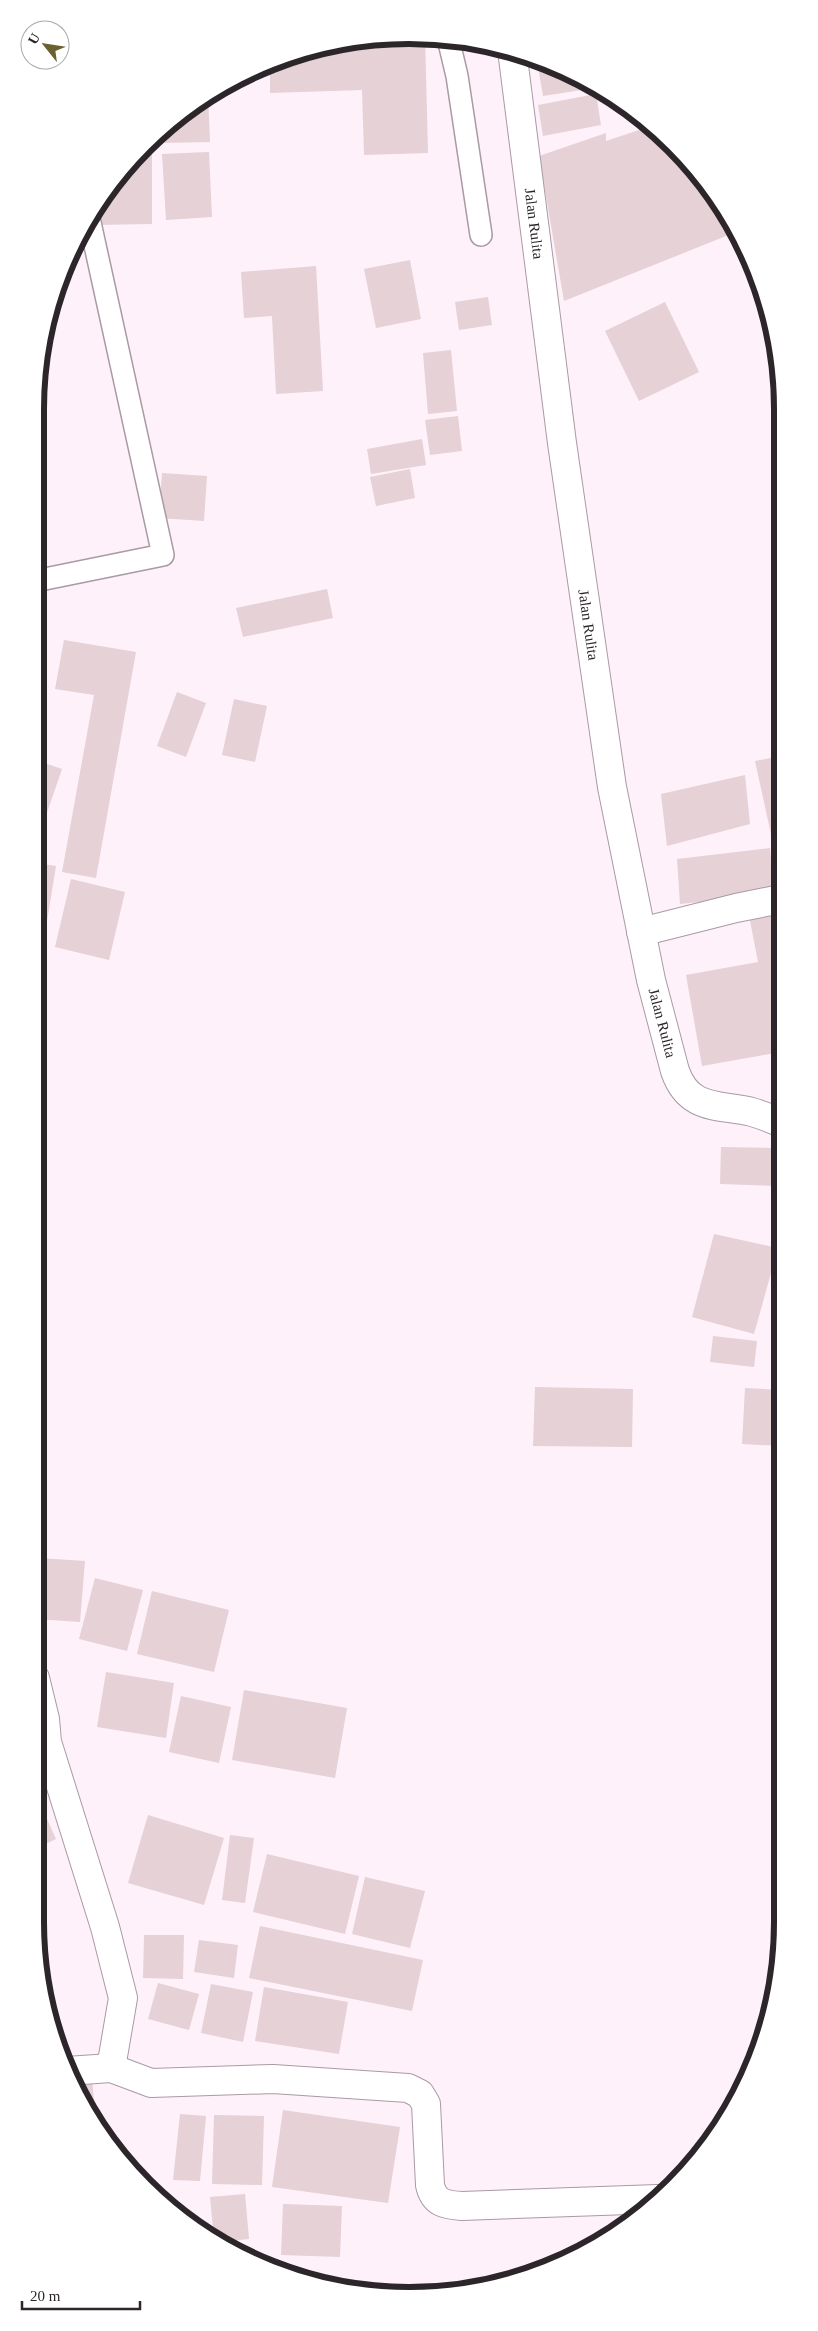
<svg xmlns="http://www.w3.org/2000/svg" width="818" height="2331" font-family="Georgia,serif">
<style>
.building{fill:#e5d1d6}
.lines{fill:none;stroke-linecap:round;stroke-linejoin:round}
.lane-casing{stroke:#a99aa4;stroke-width:24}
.street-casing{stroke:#a99aa4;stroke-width:30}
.lane{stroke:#fff;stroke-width:21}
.street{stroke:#fff;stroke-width:28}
.labels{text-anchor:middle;stroke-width:5;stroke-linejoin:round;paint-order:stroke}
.street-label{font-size:15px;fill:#2c262a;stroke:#fff}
.rim{fill:none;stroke:#2c262a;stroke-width:6}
</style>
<rect width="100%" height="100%" fill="#fef1fa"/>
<g class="building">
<path d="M 425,36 L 428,153 L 364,155 L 362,90 L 270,93 L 270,64 L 289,55 L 360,38 Z"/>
<path d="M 537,61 L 593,84 L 594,88 L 543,96 Z"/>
<path d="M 596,94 L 601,125 L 543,136 L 538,105 Z"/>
<path d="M 208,95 L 210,142 L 160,143 L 160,131 L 162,128 Z"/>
<path d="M 648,127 L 690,162 L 736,232 L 564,301 L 539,156 L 606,133 L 606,141 Z"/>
<path d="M 152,139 L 152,224 L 94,225 L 94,211 L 112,182 Z"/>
<path d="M 209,152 L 212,217 L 166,220 L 162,154 Z"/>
<path d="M 410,260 L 421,319 L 376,328 L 364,269 Z"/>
<path d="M 316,266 L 323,391 L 276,394 L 272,316 L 244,318 L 241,272 Z"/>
<path d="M 488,297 L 492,325 L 459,330 L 455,302 Z"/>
<path d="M 665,302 L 699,372 L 639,401 L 605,331 Z"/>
<path d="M 451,350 L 457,411 L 428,414 L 423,353 Z"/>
<path d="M 458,416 L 462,451 L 430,455 L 425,420 Z"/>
<path d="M 422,439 L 426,465 L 371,474 L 367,449 Z"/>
<path d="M 410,469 L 415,498 L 376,506 L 370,477 Z"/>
<path d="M 162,473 L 207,476 L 204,521 L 159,518 Z"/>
<path d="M 327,589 L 333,618 L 243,637 L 236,608 Z"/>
<path d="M 64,640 L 136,652 L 96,878 L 62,872 L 94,695 L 55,689 Z"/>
<path d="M 177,692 L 206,703 L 186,757 L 157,746 Z"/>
<path d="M 234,699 L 267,706 L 255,762 L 222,755 Z"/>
<path d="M 781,756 L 781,871 L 779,871 L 755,761 Z"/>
<path d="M 36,760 L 62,769 L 40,833 L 35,831 Z"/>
<path d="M 745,775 L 750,824 L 667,846 L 661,794 Z"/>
<path d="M 770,848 L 774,891 L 725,896 L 728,899 L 680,904 L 677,859 Z"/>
<path d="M 35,863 L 56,866 L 43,946 L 35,945 Z"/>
<path d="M 71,879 L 125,892 L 109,960 L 55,947 Z"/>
<path d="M 781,904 L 781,1052 L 702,1066 L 686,975 L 758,962 L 748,910 Z"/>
<path d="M 35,949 L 41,950 L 36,979 L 35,979 Z"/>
<path d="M 721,1147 L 778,1148 L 778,1186 L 720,1184 Z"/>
<path d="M 714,1234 L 778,1248 L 754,1334 L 692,1317 Z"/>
<path d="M 713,1336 L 757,1341 L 754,1367 L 710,1362 Z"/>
<path d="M 535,1387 L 633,1389 L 632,1447 L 533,1446 Z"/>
<path d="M 745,1388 L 782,1390 L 781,1446 L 742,1444 Z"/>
<path d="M 39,1558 L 85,1561 L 80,1622 L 35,1619 Z"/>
<path d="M 95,1578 L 143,1590 L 127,1651 L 79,1639 Z"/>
<path d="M 152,1591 L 229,1610 L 214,1672 L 137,1654 Z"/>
<path d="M 106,1672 L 174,1683 L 166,1738 L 97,1727 Z"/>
<path d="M 244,1690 L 347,1708 L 335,1778 L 232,1760 Z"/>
<path d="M 181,1696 L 231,1707 L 219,1763 L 169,1752 Z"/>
<path d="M 38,1799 L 56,1839 L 35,1849 L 35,1801 Z"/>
<path d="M 148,1815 L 224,1838 L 204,1905 L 128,1883 Z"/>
<path d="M 230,1835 L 254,1838 L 245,1903 L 222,1900 Z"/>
<path d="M 267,1854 L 359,1876 L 345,1934 L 253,1912 Z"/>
<path d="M 365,1877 L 425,1891 L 410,1948 L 352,1934 Z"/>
<path d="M 260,1926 L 423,1960 L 412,2011 L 249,1978 Z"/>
<path d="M 144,1935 L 184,1935 L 183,1979 L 143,1978 Z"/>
<path d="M 199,1940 L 238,1945 L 234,1978 L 194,1972 Z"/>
<path d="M 158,1983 L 199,1994 L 189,2030 L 148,2019 Z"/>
<path d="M 211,1984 L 253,1992 L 243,2042 L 201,2033 Z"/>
<path d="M 264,1987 L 348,2002 L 339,2054 L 255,2041 Z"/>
<path d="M 92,2076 L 95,2116 L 72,2078 Z"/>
<path d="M 283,2110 L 400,2127 L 388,2203 L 272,2187 Z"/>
<path d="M 180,2114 L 206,2116 L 200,2181 L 173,2180 Z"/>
<path d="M 214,2115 L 264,2116 L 262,2185 L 212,2184 Z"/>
<path d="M 245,2194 L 249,2239 L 219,2242 L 214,2239 L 210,2197 Z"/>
<path d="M 283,2204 L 342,2206 L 340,2257 L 281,2255 Z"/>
<path d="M 579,2250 L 558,2259 L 558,2252 Z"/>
</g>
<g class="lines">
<g class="lane-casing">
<g id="lane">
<path d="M 448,38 L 457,76 L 481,235"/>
<path d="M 35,581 L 163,555 L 89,218"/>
</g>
</g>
<g class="street-casing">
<g id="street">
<path id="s1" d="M 512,50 L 562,443 L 612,787 L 651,980 L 675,1071 C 689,1111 718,1104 752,1112 C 762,1115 772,1119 781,1123"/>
<path d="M 641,932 L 736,908 L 781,899"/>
<path d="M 35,1678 L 45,1719 L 47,1742 L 105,1927 L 123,1998 L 111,2068"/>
<path d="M 67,2071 L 111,2068 L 151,2083 L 273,2079 L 408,2088 L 420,2094 L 426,2104 L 430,2185 C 434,2203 445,2205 462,2206 L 658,2199"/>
</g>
</g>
<use href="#lane" class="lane"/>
<use href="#street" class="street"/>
</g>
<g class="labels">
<g class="street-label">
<text dy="5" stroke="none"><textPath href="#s1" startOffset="175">Jalan Rulita</textPath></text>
<text dy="5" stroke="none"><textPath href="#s1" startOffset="580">Jalan Rulita</textPath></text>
<text dy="5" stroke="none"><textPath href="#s1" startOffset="985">Jalan Rulita</textPath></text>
</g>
</g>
<path d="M0 0H818V2331H0ZM409 44H409A365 365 0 0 1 774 409V1922A365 365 0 0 1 409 2287H409A365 365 0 0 1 44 1922V409A365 365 0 0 1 409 44Z" fill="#fff" fill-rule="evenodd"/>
<path class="rim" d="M409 44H409A365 365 0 0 1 774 409V1922A365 365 0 0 1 409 2287H409A365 365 0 0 1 44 1922V409A365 365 0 0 1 409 44Z"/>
<g transform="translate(45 45) rotate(300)"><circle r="24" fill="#ffffff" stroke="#aba8aa"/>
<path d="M0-4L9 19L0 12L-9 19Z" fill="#6a612e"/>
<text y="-8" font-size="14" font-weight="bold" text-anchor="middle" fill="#2c262a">U</text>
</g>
<path d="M22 2301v8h118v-8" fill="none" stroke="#2c262a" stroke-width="2.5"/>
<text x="30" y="2301" font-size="15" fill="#2c262a" stroke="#ffffff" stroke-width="4" paint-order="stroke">20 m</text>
</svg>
